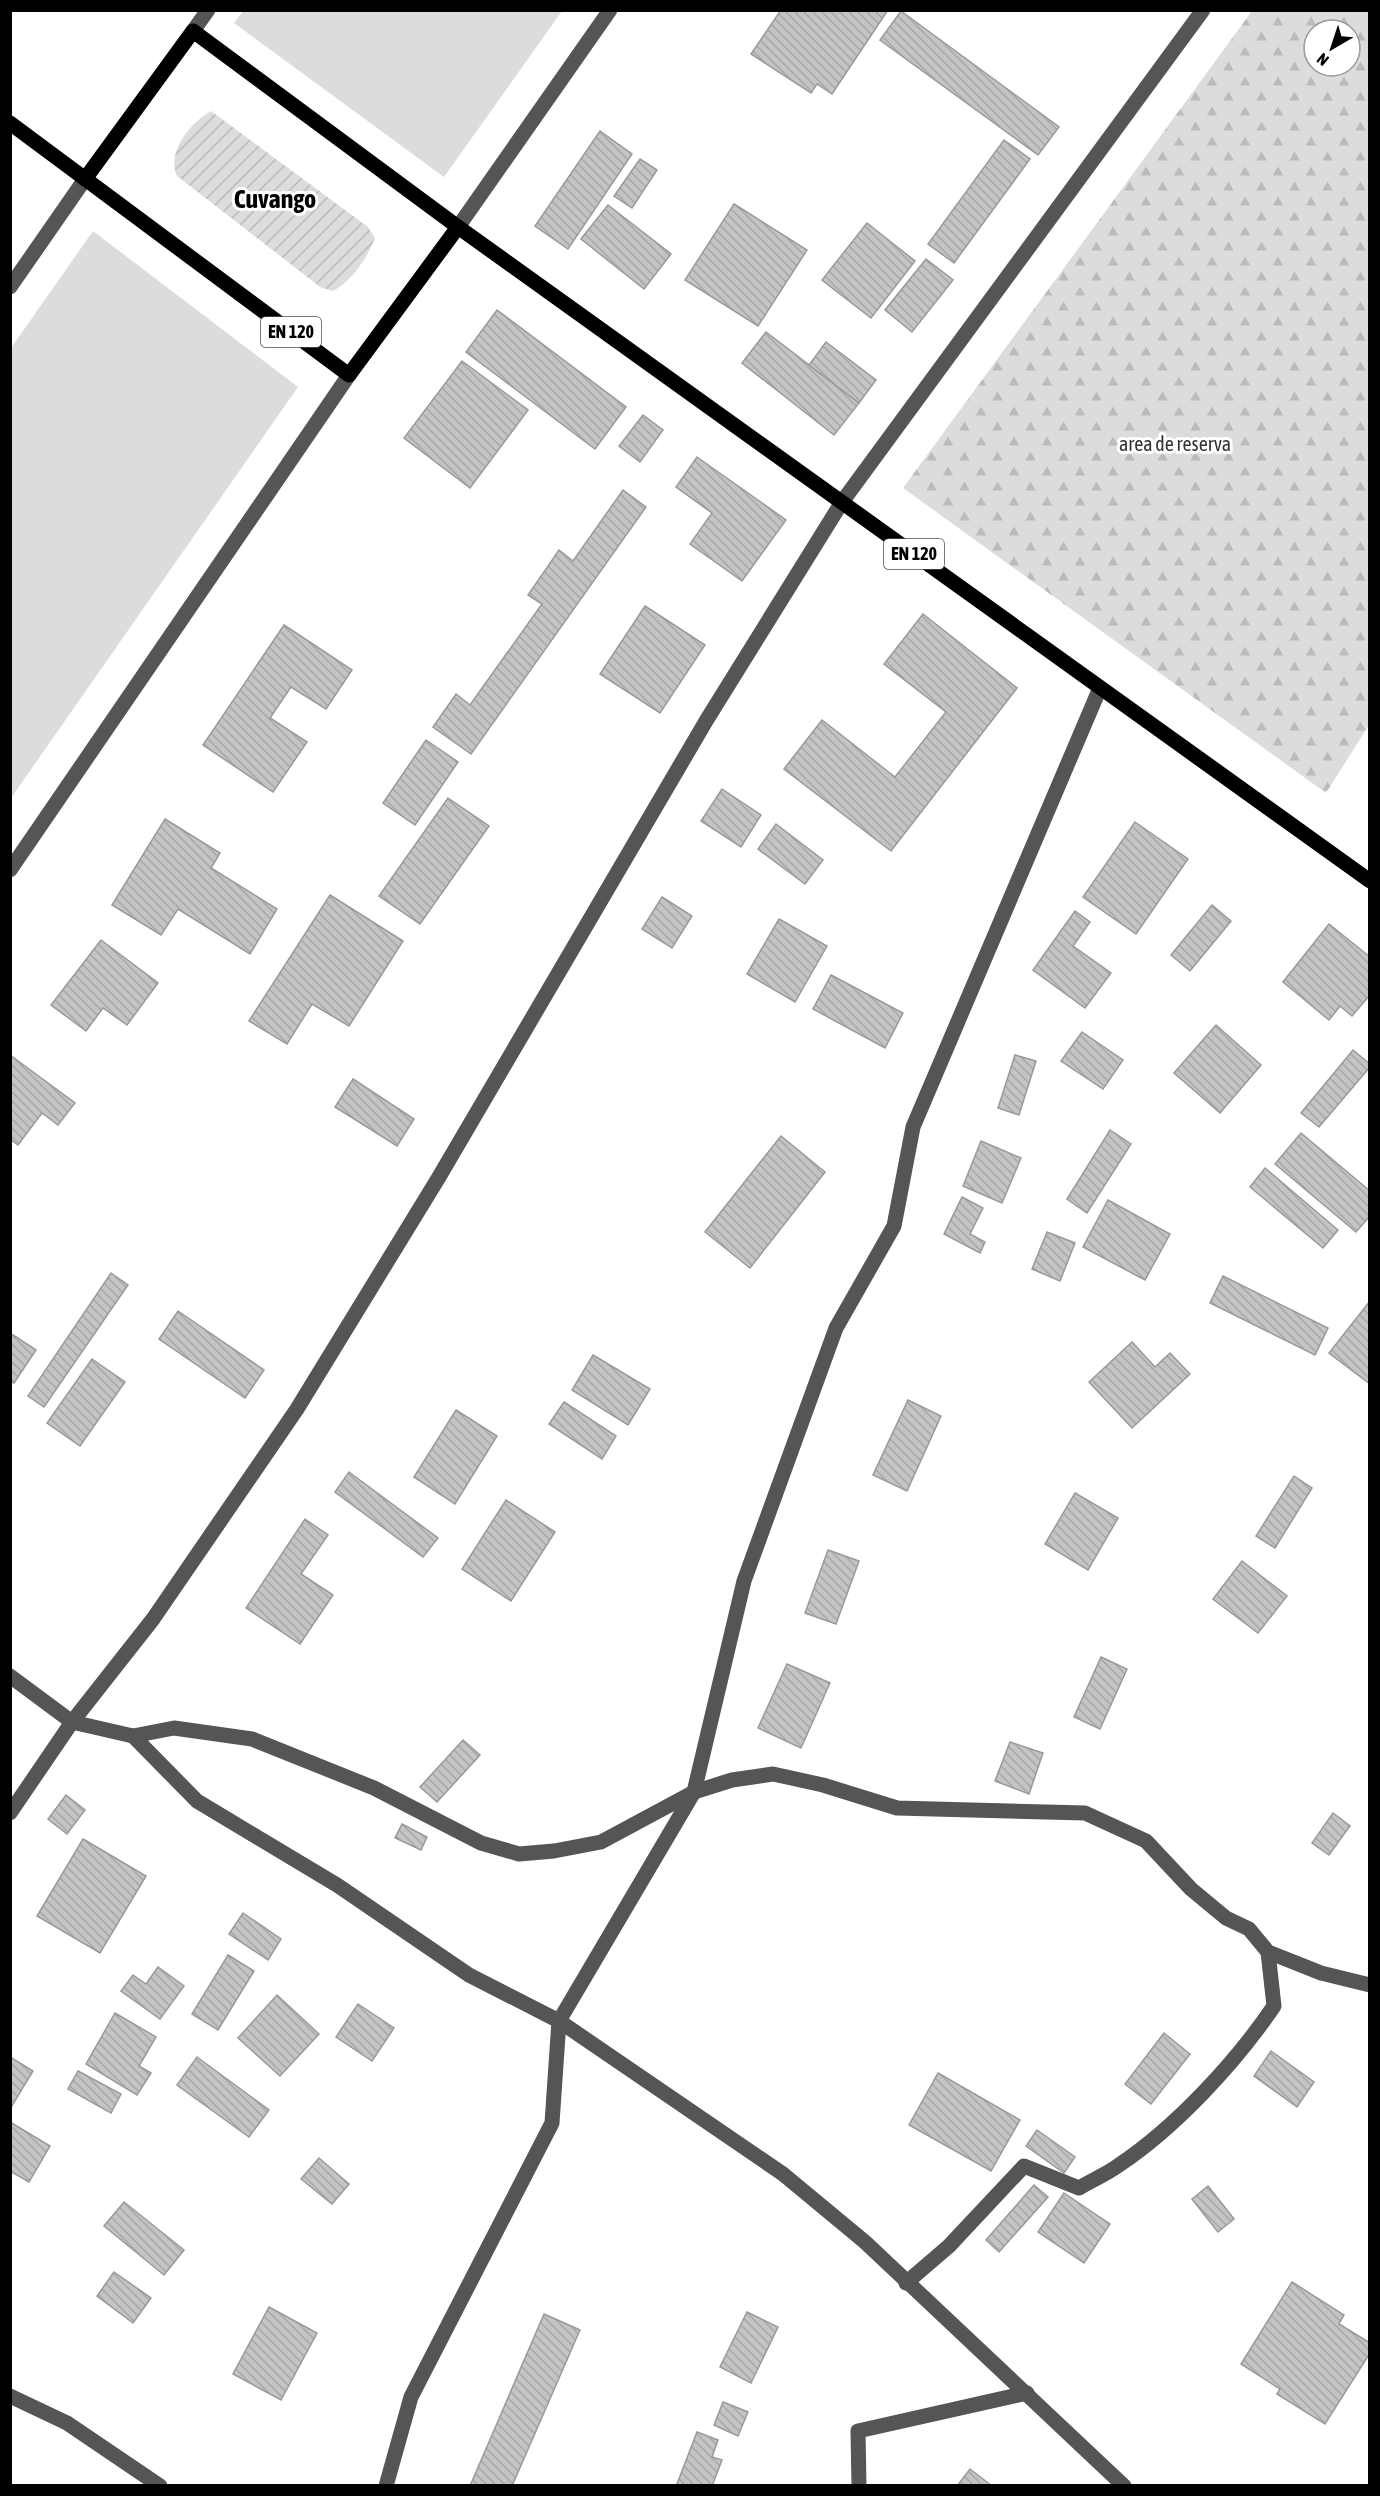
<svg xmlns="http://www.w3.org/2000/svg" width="1380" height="2496" font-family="'Asap Condensed',sans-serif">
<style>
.forest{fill:url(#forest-firs);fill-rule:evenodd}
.park{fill:#dcdcdc}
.garden{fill:url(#garden-furrows)}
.building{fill:url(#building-back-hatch);stroke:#999;stroke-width:1.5}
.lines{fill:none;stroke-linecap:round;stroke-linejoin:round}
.minor{stroke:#555;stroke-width:15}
.major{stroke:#000;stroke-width:15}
.labels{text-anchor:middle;stroke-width:6;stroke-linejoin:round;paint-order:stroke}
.shield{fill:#fff;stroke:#4c4c4c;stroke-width:1.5}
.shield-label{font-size:18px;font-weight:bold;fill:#000}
.park-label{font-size:20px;fill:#333;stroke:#fff}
.district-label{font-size:26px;font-weight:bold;fill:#000;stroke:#fff}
</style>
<defs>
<pattern id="forest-firs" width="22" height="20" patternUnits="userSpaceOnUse" patternTransform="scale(1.5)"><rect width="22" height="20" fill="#dcdcdc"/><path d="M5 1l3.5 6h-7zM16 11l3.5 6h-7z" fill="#bbb"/></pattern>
<pattern id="garden-furrows" width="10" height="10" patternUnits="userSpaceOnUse" patternTransform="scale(1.5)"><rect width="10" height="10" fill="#dcdcdc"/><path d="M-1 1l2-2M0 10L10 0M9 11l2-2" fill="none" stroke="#bbb"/></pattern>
<pattern id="building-back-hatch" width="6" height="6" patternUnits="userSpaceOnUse" patternTransform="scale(1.5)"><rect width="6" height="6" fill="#c4c4c4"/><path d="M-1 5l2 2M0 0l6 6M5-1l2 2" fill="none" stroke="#a7a7a7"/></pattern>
</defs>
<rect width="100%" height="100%" fill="#fff"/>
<path class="forest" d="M 1252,11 L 1369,11 L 1369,725 L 1326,793 L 903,488 ZM 1314,30 L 1350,30 L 1350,66 L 1314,66 Z"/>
<g class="park">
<path d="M 244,10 L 562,10 L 562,11 L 444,177 L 234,23 Z"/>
<path d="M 93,231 L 298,387 L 11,798 L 11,348 Z"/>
</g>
<path class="garden" d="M 211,111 L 368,227 L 375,238 C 367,258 352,281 333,291 L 320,287 L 177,176 C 166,152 190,123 211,111 Z"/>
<g class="building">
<path d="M 781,10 L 888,10 L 832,94 L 817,84 L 811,93 L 751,54 Z"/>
<path d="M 901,11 L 1059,127 L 1038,155 L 880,40 Z"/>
<path d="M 600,131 L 632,154 L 568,249 L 535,226 Z"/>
<path d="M 1004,140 L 1030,159 L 954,263 L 928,244 Z"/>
<path d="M 640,159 L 657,170 L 632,208 L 614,196 Z"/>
<path d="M 734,204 L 807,250 L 758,326 L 685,280 Z"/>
<path d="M 608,205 L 671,254 L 644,289 L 581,239 Z"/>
<path d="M 867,223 L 915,261 L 871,318 L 822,280 Z"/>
<path d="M 926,259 L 953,280 L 912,332 L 885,310 Z"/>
<path d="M 497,310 L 626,407 L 595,449 L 466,352 Z"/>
<path d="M 766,332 L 859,403 L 834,435 L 742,363 Z"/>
<path d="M 826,342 L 876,380 L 859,403 L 809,365 Z"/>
<path d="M 462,361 L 528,410 L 470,488 L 404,438 Z"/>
<path d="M 643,415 L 663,430 L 640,462 L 619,446 Z"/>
<path d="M 697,457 L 786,520 L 742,581 L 690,544 L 712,513 L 676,487 Z"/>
<path d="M 623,490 L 646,507 L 471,754 L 433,727 L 456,694 L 470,705 L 542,604 L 528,595 L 559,550 L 573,561 Z"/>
<path d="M 645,606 L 705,645 L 660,713 L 600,674 Z"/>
<path d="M 923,614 L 1017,688 L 891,851 L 784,769 L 822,720 L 895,777 L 946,712 L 884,664 Z"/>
<path d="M 284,625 L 352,670 L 326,709 L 291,687 L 270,718 L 307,742 L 273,792 L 203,745 Z"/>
<path d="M 426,740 L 458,762 L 415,825 L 383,803 Z"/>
<path d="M 722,789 L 761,815 L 741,847 L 701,821 Z"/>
<path d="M 448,798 L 489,826 L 420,924 L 379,896 Z"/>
<path d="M 165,819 L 220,853 L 211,868 L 277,909 L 250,954 L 178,909 L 161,935 L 112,905 Z"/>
<path d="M 1135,822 L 1188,859 L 1136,934 L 1083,897 Z"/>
<path d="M 776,824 L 823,860 L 805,884 L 758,849 Z"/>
<path d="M 330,895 L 403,941 L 349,1026 L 312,1004 L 287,1044 L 249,1021 Z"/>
<path d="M 662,897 L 692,916 L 672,948 L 642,929 Z"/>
<path d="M 1212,905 L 1231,921 L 1190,971 L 1171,955 Z"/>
<path d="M 1075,911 L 1090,922 L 1073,946 L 1111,973 L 1085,1008 L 1033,970 Z"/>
<path d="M 779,919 L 827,946 L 795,1002 L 747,974 Z"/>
<path d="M 1329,924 L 1370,957 L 1370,995 L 1352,1016 L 1340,1006 L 1329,1020 L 1283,982 Z"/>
<path d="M 101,940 L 158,983 L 127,1025 L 103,1008 L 86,1031 L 51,1005 Z"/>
<path d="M 831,975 L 903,1013 L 885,1048 L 813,1009 Z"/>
<path d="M 1216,1025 L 1261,1065 L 1220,1113 L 1174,1073 Z"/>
<path d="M 1082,1032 L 1123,1060 L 1103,1089 L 1061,1061 Z"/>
<path d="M 1353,1050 L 1370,1064 L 1370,1067 L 1319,1127 L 1301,1113 Z"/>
<path d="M 10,1055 L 75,1103 L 58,1125 L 42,1113 L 18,1145 L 10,1139 Z"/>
<path d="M 1015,1055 L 1036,1061 L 1019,1115 L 998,1108 Z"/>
<path d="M 353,1079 L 414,1119 L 397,1146 L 335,1107 Z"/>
<path d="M 1110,1130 L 1131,1144 L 1087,1213 L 1067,1199 Z"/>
<path d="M 1301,1133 L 1370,1191 L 1370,1216 L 1356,1232 L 1275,1164 Z"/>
<path d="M 781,1136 L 825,1172 L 750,1268 L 705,1232 Z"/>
<path d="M 981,1141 L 1021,1158 L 1002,1203 L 963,1186 Z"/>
<path d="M 1265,1168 L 1338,1230 L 1323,1248 L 1250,1187 Z"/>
<path d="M 962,1197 L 983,1208 L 970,1234 L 985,1242 L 980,1253 L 944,1234 Z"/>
<path d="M 1108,1200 L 1170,1234 L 1145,1280 L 1083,1247 Z"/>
<path d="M 1047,1232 L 1075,1243 L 1060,1281 L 1032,1269 Z"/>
<path d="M 111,1273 L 128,1285 L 44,1407 L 28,1396 Z"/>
<path d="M 1223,1276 L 1328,1328 L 1315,1355 L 1210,1303 Z"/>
<path d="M 1370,1301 L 1370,1384 L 1329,1353 Z"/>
<path d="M 178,1311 L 264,1370 L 245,1398 L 159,1339 Z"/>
<path d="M 10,1333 L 36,1350 L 14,1383 L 10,1381 Z"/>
<path d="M 1132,1342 L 1155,1367 L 1170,1353 L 1190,1374 L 1132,1428 L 1089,1382 Z"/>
<path d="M 593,1355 L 650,1389 L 628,1425 L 572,1390 Z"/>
<path d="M 92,1359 L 125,1382 L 80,1446 L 47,1423 Z"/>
<path d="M 908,1400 L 941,1416 L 907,1491 L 873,1475 Z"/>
<path d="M 564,1402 L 616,1436 L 602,1459 L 549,1424 Z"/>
<path d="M 456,1410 L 497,1436 L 455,1504 L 414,1477 Z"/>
<path d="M 349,1472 L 438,1538 L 423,1557 L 335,1492 Z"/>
<path d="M 1294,1476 L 1312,1488 L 1275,1548 L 1256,1536 Z"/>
<path d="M 1075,1493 L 1118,1518 L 1088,1570 L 1045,1544 Z"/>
<path d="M 506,1500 L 555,1532 L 511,1601 L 462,1569 Z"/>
<path d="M 305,1519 L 328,1535 L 301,1574 L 333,1595 L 300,1644 L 246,1608 Z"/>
<path d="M 828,1550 L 859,1561 L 836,1624 L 805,1613 Z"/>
<path d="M 1242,1561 L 1287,1596 L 1258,1633 L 1213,1599 Z"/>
<path d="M 1101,1657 L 1127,1669 L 1100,1729 L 1074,1717 Z"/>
<path d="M 787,1664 L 830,1683 L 801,1748 L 758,1728 Z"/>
<path d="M 463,1740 L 480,1755 L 437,1802 L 420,1787 Z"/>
<path d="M 1010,1742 L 1043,1753 L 1029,1794 L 995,1781 Z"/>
<path d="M 66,1795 L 85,1810 L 67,1834 L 48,1819 Z"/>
<path d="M 1333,1813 L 1350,1826 L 1329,1855 L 1312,1843 Z"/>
<path d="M 402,1824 L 427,1837 L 421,1850 L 395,1838 Z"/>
<path d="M 83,1839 L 146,1876 L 100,1953 L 37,1916 Z"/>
<path d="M 243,1913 L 281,1939 L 268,1960 L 229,1934 Z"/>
<path d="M 228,1955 L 254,1971 L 218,2030 L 192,2014 Z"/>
<path d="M 158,1967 L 184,1986 L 160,2019 L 121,1991 L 133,1975 L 146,1984 Z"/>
<path d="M 277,1995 L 319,2034 L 280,2076 L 238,2038 Z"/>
<path d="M 358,2004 L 394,2028 L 372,2061 L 336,2037 Z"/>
<path d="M 115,2013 L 156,2037 L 139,2066 L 151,2073 L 137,2095 L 86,2064 Z"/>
<path d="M 1164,2033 L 1190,2054 L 1151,2104 L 1125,2084 Z"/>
<path d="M 1271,2051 L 1314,2082 L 1297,2107 L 1254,2076 Z"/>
<path d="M 10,2057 L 33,2071 L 10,2109 Z"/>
<path d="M 197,2057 L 269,2110 L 249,2137 L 177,2085 Z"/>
<path d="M 78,2071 L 121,2094 L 111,2113 L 68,2089 Z"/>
<path d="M 938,2073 L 1020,2120 L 991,2171 L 909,2125 Z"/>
<path d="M 10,2122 L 50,2146 L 29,2182 L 10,2171 Z"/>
<path d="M 1037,2130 L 1075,2157 L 1064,2173 L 1026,2146 Z"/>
<path d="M 319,2158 L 349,2184 L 332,2204 L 301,2179 Z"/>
<path d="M 1034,2185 L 1048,2197 L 999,2252 L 986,2240 Z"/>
<path d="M 1208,2186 L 1234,2219 L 1218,2232 L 1192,2199 Z"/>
<path d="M 1064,2193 L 1110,2224 L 1084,2263 L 1038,2232 Z"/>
<path d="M 124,2202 L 184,2250 L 164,2275 L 104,2226 Z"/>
<path d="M 114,2272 L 151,2298 L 133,2323 L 97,2296 Z"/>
<path d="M 1292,2282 L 1344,2315 L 1339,2324 L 1370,2343 L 1370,2353 L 1325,2424 L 1277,2394 L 1280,2389 L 1241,2364 Z"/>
<path d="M 269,2307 L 317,2333 L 281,2400 L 233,2374 Z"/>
<path d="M 747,2312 L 778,2327 L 751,2383 L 720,2367 Z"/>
<path d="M 544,2314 L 580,2330 L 512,2486 L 470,2486 Z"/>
<path d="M 723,2402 L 748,2412 L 738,2436 L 714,2425 Z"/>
<path d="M 697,2432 L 718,2440 L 712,2457 L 722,2460 L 712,2486 L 681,2486 L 677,2484 Z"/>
<path d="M 970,2469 L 992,2486 L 957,2486 Z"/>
</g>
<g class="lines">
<g class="minor">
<path d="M 193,31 L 208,10"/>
<path d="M 458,227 L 610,10"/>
<path d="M 10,287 L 85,179"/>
<path d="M 10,870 L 349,375"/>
<path d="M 10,1676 L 72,1722 L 133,1736 L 197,1801 L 337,1885 L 469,1975 L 559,2021 L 783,2174 L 865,2242 L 1124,2486"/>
<path d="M 133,1736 L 174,1728 L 252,1739 L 374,1788 L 481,1843 L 519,1854 L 554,1851 L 601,1842 L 694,1792 L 732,1780 L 773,1774 L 823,1785 L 897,1808 L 1085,1813 L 1146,1841 L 1191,1889 L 1226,1918 L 1249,1929 L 1268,1952 L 1321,1973 L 1370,1985"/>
<path d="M 10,1813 L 72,1722 L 153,1619 L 297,1409 L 439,1177 L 706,721 L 842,502 L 1203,10"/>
<path d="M 906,2283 L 949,2246 L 1024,2166 L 1079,2188 C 1092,2180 1107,2174 1119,2165 C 1176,2127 1236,2062 1274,2006 L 1268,1952"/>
<path d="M 10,2396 L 67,2423 L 160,2486"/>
<path d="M 386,2486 L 411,2397 L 552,2123 L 559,2021 L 694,1792 L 744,1581 L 836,1328 L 894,1226 L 913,1127 L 1100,688"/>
<path d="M 859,2486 L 858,2431 L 1027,2393"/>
</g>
<g class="major">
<path d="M 10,123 L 349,375 L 458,227"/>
<path d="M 85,179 L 193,31 L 458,227 L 1370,881"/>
</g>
</g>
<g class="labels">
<g class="shield">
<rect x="261" y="317" width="60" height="30" rx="4.5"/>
<rect x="884" y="539" width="60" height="30" rx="4.5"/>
</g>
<g class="shield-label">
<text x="291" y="338">EN 120</text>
<text x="914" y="560">EN 120</text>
</g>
<g class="park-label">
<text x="1175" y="451">area de reserva</text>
</g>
<g class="district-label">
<text x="275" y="208">Cuvango</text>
</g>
</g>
<rect width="1380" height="2496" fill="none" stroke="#000000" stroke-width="24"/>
<g transform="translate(1332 48) rotate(219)"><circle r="28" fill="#ffffff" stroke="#999999" stroke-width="1.5"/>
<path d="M0-4.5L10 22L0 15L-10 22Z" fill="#000000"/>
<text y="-9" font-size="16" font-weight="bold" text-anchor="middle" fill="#000000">N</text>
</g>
</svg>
